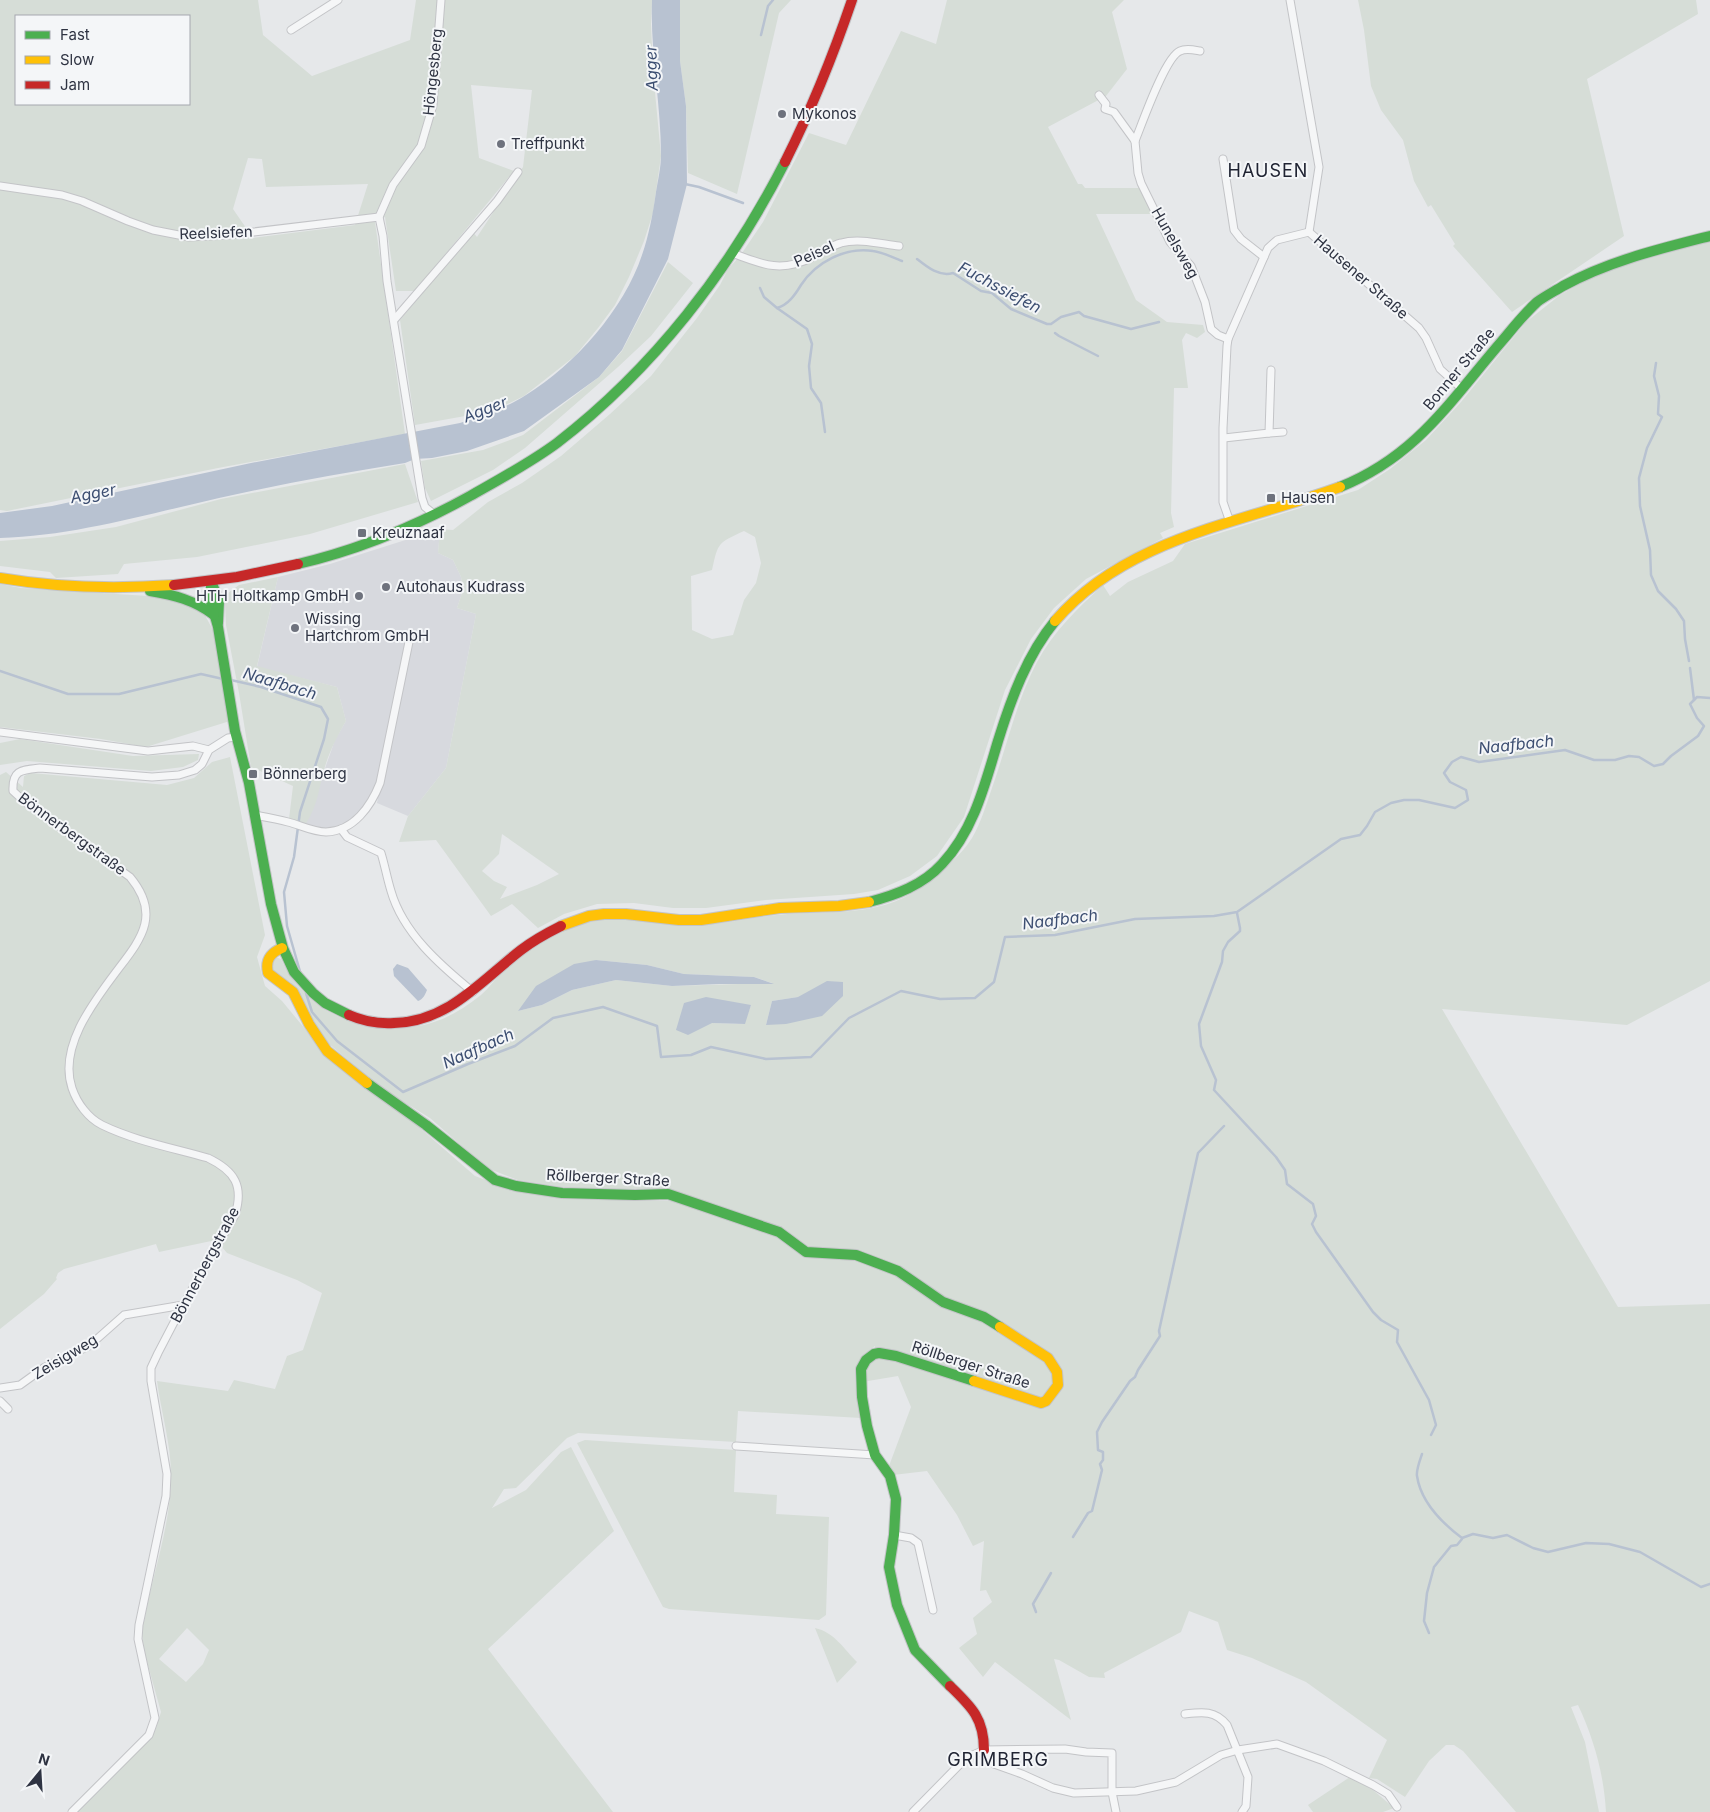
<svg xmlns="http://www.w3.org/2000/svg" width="1710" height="1812" font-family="Inter,sans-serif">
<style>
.built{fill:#d7d9de}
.green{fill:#d6ddd7;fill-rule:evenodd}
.water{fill:#b8c2d1}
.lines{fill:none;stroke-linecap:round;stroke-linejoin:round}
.stream{stroke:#b8c2d1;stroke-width:2.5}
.street-casing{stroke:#c3c4c7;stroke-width:9}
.fast-casing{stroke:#c3c4c7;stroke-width:12}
.slow-casing{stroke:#c3c4c7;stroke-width:12}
.jam-casing{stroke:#c3c4c7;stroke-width:12}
.street{stroke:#f5f6f7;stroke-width:7}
.fast{stroke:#4caf50;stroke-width:10}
.slow{stroke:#ffc107;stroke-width:10}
.jam{stroke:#c62828;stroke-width:10}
.poi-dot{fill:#6e727d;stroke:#f4f6f8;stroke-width:2}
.labels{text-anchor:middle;stroke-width:4;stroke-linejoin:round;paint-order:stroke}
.street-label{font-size:15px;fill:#2e3342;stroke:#f4f6f8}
.poi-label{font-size:15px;fill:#2e3342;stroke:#f4f6f8;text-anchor:start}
.water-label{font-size:16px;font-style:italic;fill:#3c4e71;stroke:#f4f6f8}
.quarter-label{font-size:18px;letter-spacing:1px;fill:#202433;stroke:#f4f6f8}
</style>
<rect width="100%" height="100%" fill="#e6e8ea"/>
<path class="built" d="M 440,529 L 438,553 L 453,560 L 461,577 L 463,590 L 457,608 L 476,614 L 446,768 L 408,816 L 377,803 L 385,761 L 372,802 L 353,822 L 325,832 L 305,825 L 335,740 L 346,721 L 337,687 L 257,667 L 278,577 L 330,564 Z"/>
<g class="green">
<path d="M 0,0 L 258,0 L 263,35 L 312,76 L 410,40 L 416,0 L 652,0 L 651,24 L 653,71 L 661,156 L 653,213 L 644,241 L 629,277 L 615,305 L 598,328 L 575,356 L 524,396 L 493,411 L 415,425 L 400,320 L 473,232 L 477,237 L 523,167 L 532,90 L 471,85 L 479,158 L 514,171 L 415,291 L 396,291 L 385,217 L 375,222 L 405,434 L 218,468 L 7,511 L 0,510 ZM 16,16 L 189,16 L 189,104 L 16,104 ZM 248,158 L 262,159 L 266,187 L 368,184 L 355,225 L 253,238 L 233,209 Z"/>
<path d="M 680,0 L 791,0 L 779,13 L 737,194 L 688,173 L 686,106 L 680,61 Z"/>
<path d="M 947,0 L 1124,0 L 1112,12 L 1127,69 L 1106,96 L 1048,127 L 1078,184 L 1082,184 L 1085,188 L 1140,188 L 1152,214 L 1096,214 L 1136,300 L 1167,322 L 1203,325 L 1205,332 L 1197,338 L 1186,333 L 1182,340 L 1188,388 L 1174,388 L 1171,513 L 1174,527 L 1160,533 L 1163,538 L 1086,579 L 1054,608 L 1031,639 L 1005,690 L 964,817 L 937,856 L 910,876 L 878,890 L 854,894 L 766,900 L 706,908 L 673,908 L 634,903 L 597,904 L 564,914 L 538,928 L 512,904 L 491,916 L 436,840 L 399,842 L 408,816 L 446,768 L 476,614 L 457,608 L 463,590 L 461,577 L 453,560 L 438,553 L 440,529 L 453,530 L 488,502 L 522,483 L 561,456 L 610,414 L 651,376 L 697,318 L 720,285 L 728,269 L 740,256 L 763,222 L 809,133 L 846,145 L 901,31 L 936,44 ZM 744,531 L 755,537 L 761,563 L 756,583 L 744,600 L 733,635 L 712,639 L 692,630 L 691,576 L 712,570 C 718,542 718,543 744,531 ZM 502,834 L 559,874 L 537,885 L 500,899 L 507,887 L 494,881 L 482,871 L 499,854 Z"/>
<path d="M 1358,0 L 1696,0 L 1698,14 L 1587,79 L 1624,236 L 1512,312 L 1453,246 L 1455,244 L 1431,205 L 1428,207 L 1414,181 L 1403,140 L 1381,110 L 1371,86 L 1364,30 Z"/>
<path d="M 1710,241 L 1710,981 L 1627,1025 L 1442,1009 L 1618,1307 L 1710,1304 L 1710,1812 L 1606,1812 C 1604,1775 1594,1739 1578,1705 L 1571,1707 L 1585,1742 L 1599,1812 L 1516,1812 L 1463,1751 L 1454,1745 L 1446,1745 L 1429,1761 L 1405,1797 L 1377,1779 L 1369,1778 L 1387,1740 L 1306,1682 L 1252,1658 L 1227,1650 L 1218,1622 L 1189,1611 L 1181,1632 L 1104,1673 L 1105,1678 L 1089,1677 L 1059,1660 L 1054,1659 L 1071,1720 L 995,1662 L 983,1677 L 959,1648 L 977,1634 L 973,1618 L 992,1602 L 986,1590 L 980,1591 L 984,1541 L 973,1546 L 957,1515 L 927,1471 L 893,1475 L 889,1466 L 911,1407 L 898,1376 L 862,1382 L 862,1370 L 875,1352 L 875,1346 C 868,1351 858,1362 856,1371 C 853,1382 859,1407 861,1418 L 738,1411 L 736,1442 L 578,1433 L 567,1438 L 516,1488 L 504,1489 L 492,1508 L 526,1490 L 561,1452 L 571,1447 L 614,1531 L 488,1649 L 613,1812 L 76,1812 L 149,1739 L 156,1728 L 161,1712 L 144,1651 L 142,1632 C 150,1581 170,1531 171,1479 C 172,1447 161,1412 157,1381 L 228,1391 L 234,1380 L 275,1389 L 287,1356 L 303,1350 L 322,1293 L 297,1280 L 227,1253 L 216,1240 L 159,1252 L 156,1244 L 64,1269 L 58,1273 L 56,1278 L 57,1279 L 44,1294 L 0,1329 L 0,775 L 6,772 L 23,787 L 24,776 L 31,773 L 167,785 L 194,778 L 212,762 L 230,757 L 265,935 L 257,957 L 265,986 L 282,1001 L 329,1058 L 412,1121 L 475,1176 L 499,1185 L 561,1199 L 675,1201 L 678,1191 L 563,1187 L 518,1180 L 487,1168 L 430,1118 L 381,1088 L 322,1038 L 290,982 L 276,975 L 271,970 L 272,958 L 278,958 L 281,959 C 300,1001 342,1027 388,1028 C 426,1029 451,1019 481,995 C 489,988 495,979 503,971 C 516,959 531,949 546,940 C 557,934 568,927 580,924 C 595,921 613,918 628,919 C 648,920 667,924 687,925 C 717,926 748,918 777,915 C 833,909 884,920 931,880 C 945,868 962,854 972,838 C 981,823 986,805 992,788 C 1007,746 1016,702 1037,662 C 1054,631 1077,609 1103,585 L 1110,596 L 1128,582 L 1173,561 L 1185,544 L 1358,490 L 1390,469 L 1426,440 L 1461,402 L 1526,322 L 1560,295 L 1601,272 ZM 596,960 L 647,965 L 684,974 L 754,977 L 772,983 L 672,986 L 616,980 L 572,990 L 542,1005 L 518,1011 ZM 798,997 L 766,1025 L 772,1001 ZM 751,1005 L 744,1024 L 712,1023 ZM 187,1628 L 209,1650 L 203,1664 L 186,1682 L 159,1659 Z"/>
<path d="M 668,262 L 693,283 L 651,336 L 618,367 L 525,448 L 493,470 L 431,501 L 425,488 L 421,461 L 483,450 L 523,435 L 599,377 L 622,351 Z"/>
<path d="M 405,464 L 418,502 L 310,534 L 197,557 L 124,564 L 118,574 L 56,578 L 50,572 L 0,566 L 0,541 L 50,537 L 116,527 L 221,499 Z"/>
<path d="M 278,577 L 257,666 L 337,687 L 346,721 C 337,737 329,752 324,770 C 318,792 318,805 305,825 L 289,819 L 293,786 L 251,767 L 239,693 L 226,625 L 225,604 L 228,593 L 239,585 Z"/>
<path d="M 0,584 L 21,588 L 148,596 L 189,602 L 202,610 L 213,630 L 230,721 L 146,747 L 101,739 L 0,727 Z"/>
<path d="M 20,739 L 133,756 L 199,754 L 198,760 L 183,767 L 151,771 L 27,761 L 0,765 L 0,743 Z"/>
<path d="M 585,1440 L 736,1450 L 734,1492 L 777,1495 L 776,1514 L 829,1517 L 826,1615 L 819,1620 L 669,1609 L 663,1607 L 577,1443 Z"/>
<path d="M 815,1628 C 834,1632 844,1649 857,1662 L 837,1683 Z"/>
<path d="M 1350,1777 L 1373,1790 L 1394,1808 L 1383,1812 L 1313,1812 L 1308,1805 Z"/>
</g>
<g class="water">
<path d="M 652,0 L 680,0 L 680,61 L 686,106 L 687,184 L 668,259 L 622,350 L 599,377 L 524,431 L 467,451 L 432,458 L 415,459 L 405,463 C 343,473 281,484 219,498 C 148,514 73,536 0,538 L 0,513 L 52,506 L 251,463 L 460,423 C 483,415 506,408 526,395 C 575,365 624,309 642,255 C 649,235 653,213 656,192 C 658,180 661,167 661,155 C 661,103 650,52 652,0 Z"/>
<path d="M 596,960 L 647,965 L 684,974 L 754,977 L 774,984 L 719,984 L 672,986 L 616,980 L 572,990 L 542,1005 L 518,1011 L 536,986 L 574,964 Z"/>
<path d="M 397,964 L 408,968 L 427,990 C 425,995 423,999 418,1001 L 394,976 L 393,969 Z"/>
<path d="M 827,981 L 843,982 L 843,996 L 822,1016 L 786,1024 L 766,1025 L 772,1001 L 798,997 Z"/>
<path d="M 706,997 L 751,1005 L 745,1024 L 712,1023 L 688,1035 L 676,1030 L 684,1003 Z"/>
</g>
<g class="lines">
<g class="stream">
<path d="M 761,35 L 768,6 L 773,0"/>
<path d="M 685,184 L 699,187 L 743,203"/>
<path d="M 917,259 C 927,267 939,277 953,273 L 981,291 L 992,293 L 1011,309 L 1047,324 L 1051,324 L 1061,317 L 1079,312 L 1084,316 L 1131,329 L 1159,322"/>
<path d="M 760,288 L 764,297 L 777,308 C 788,305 795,295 801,285 C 816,262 845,247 873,251 C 883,252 893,258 902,261"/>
<path d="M 777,308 L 807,329 L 812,344 L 809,366 L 811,388 L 821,403 L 825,432"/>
<path d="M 1055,333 L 1059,336 L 1098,356"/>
<path d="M 1656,363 L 1654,376 L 1659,396 L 1658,414 L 1662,417 L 1647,448 L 1639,478 L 1640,506 L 1650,550 L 1651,575 L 1658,591 L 1676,609 L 1684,621 L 1685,639 L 1689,661"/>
<path d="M 1690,668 L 1694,700"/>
<path d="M 0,671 L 68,694 L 119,694 L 201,674 L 223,679"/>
<path d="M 231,680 L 261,687 L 321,707 L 328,719 L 324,739 L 300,812 L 294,857 L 284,892 L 287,926 L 301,975"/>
<path d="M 1237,913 L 1240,928 L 1240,931 L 1228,942 L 1223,951 L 1222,962 L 1199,1024 L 1201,1046 L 1216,1080 L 1214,1090 L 1276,1157 L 1285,1170 L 1287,1184 L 1313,1204 L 1316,1216 L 1312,1224 L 1316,1232 L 1373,1312 L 1381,1320 L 1398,1330 L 1397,1342 L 1429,1400 L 1436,1425 L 1431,1435"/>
<path d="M 306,993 L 312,1012 L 337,1041 L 403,1092 L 468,1064 L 515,1046 L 553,1018 L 603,1007 L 657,1026 L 661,1057 L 691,1055 L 711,1047 L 766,1059 L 811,1057 L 849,1018 L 901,991 L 940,999 L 975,998 L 994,982 L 1005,937 L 1055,935 L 1135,919 L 1214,916 L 1237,912 L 1341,839 L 1360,835 L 1367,826 L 1375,812 L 1391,803 L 1404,800 L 1419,800 L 1455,808 L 1468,800 L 1466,790 L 1450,782 L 1444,773 L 1452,762 L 1461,757 L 1479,762 L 1565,750 L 1594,760 L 1615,760 L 1629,756 L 1639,757 L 1654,766 L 1663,764 L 1671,756 L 1698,736 L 1704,726 L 1697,718 L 1690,704 L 1697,697 L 1710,698"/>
<path d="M 1422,1454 C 1420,1460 1416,1470 1417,1476 C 1421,1503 1442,1523 1462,1538 L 1473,1534 L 1493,1538 L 1507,1535 L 1533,1548 L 1548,1552 L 1586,1543 L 1609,1544 L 1640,1552 L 1701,1587 L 1710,1584"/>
<path d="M 1073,1537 L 1088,1513 L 1092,1511 L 1102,1470 L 1100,1464 L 1103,1460 L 1103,1452 L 1098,1450 L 1097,1432 L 1102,1422 L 1130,1381 L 1135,1377 L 1138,1370 L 1160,1336 L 1159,1331 L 1198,1153 L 1224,1126"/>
<path d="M 1036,1612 L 1033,1604 L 1051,1573"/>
<path d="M 1429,1633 L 1424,1621 L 1427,1593 L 1434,1567 L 1451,1546 L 1457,1545 L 1462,1539"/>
</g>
<g class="street-casing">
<g id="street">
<path d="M 1290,0 L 1319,167 L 1309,232"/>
<path d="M 291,30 L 338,0"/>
<path d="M 1099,95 L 1106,104 L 1105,109 L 1114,112 L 1135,141 L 1138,173 L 1141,183 L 1170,242 L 1191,266 L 1205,302 L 1211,329 L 1218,335 L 1228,339"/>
<path d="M 1135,141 C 1142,124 1165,57 1180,51 C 1186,48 1194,50 1200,51"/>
<path d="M 1223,159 L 1234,230 L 1241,239 L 1264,257"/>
<path d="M 0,186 L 62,195 L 82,201 L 128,221 L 153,230 L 189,237 L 228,235 L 379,217"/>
<path d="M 1309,232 L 1419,328 L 1426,338 L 1440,369 L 1463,390"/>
<path d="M 732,253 C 763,265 782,273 813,257 C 822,253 832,245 841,243 C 859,238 881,244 899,246"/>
<path d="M 394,320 L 497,201 L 518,172"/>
<path d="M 1269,433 L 1283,432"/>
<path d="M 1224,438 L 1269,433 L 1271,370"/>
<path d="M 435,515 L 425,507 L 422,498 L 387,281 L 383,236 L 379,217 L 393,185 L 421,146 L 433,105 L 441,0"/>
<path d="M 1230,522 L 1223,502 L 1223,428 L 1227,346 L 1228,339 L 1268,248 L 1277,240 L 1309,232"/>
<path d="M 0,732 L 148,751 L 193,746 L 209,750"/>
<path d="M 254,815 C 265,817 277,819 288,822 C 300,825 313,832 326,832 C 354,831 371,806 380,783 L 410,637"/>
<path d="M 341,829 L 347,837 L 381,853 C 385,866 387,878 391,891 C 403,933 440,965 473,992"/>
<path d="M 0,1388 L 20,1385 L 45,1367 L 89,1346 L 124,1315 L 183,1305"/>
<path d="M 0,1401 L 8,1409"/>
<path d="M 736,1446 L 875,1455"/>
<path d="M 894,1535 L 911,1538 L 918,1543 L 933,1610"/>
<path d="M 1185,1714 C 1202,1712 1215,1710 1227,1725 L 1248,1777 L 1246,1806 L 1242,1812"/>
<path d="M 984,1750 L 994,1764 L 1022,1774 L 1053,1788 L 1074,1793 L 1136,1791 L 1176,1782 L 1221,1755 L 1238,1750 L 1277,1744 L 1324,1761 L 1373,1785 L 1388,1794 L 1397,1807"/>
<path d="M 72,1812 L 149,1735 L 155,1718 L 138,1639 L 139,1625 L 166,1496 L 167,1474 L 151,1381 L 151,1368 L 158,1353 L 183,1305 L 235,1215 C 244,1186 235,1171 208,1158 C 173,1148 135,1141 102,1125 C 88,1118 77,1103 72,1088 C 58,1046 95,1000 119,968 C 143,937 160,913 130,877 L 25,802 L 13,791 C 12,770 21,770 40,768 L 152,777 L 179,775 L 195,770 L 202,764 L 209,750 L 228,738 L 236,737"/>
<path d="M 913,1812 L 966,1758 L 984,1750 L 1065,1749 L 1086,1752 L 1112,1753 L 1112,1792 L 1116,1812"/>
</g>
</g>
<g class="fast-casing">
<g id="fast">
<path d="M 1340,487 C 1417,456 1450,401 1502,341 C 1513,328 1524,314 1537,302 C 1545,296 1555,291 1563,286 C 1609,261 1659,249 1710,236"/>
<path d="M 298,564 C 358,550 416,526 470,496 C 500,479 530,463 557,443 C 653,369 730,270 785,162"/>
<path d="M 211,581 L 211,602 L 218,627 L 235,731 L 249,783 L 271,904 L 283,948 L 294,972 L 313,993 L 325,1003 L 349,1015"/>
<path d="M 211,581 L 219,601 L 218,623"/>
<path d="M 150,591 C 174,595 194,600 214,615"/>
<path d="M 869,902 C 896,895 923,885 942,864 C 974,830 985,784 998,741 C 1011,699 1027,655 1055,621"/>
<path d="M 367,1083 L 426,1125 L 495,1180 L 516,1186 L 562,1193 L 635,1195 L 668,1194 L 779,1232 L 806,1252 L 856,1255 L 898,1271 L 943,1302 L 984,1317 L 1000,1327"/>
<path d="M 950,1686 L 915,1650 L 897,1605 L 889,1567 L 894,1535 L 896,1499 L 890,1476 L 875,1455 L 867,1426 L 862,1397 L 861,1369 L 866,1360 L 874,1354 L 879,1353 L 896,1356 L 974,1381"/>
</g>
</g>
<g class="slow-casing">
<g id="slow">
<path d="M 0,578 C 58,588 116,589 174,585"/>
<path d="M 1055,621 C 1127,537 1242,523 1340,487"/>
<path d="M 561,926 L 589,916 L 604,914 L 626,914 L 679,920 L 701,920 L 780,908 L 839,906 L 869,902"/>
<path d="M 282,948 C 270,953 265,960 268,973 L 293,992 L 309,1024 L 327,1051 L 367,1083"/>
<path d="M 974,1381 L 1041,1403 L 1046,1401 L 1058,1385 L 1057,1372 L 1048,1358 L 1000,1327"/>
</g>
</g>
<g class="jam-casing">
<g id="jam">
<path d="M 785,162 C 811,110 833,56 852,0"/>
<path d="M 174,585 L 237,577 L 298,564"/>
<path d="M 349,1015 C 363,1021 379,1024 394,1023 C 448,1022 482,980 521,950 C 534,940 547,933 561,926"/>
<path d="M 950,1686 C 972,1707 984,1719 984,1750"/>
</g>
</g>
<use href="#street" class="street"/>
<use href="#fast" class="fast"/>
<use href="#slow" class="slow"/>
<use href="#jam" class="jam"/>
</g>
<g class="poi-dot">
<circle cx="782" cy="114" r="5"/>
<circle cx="501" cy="144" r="5"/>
<rect x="1266" y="493" width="10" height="10" rx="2.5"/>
<rect x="357" y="528" width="10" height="10" rx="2.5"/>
<circle cx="386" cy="587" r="5"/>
<circle cx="359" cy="596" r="5"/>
<circle cx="295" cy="628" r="5"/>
<rect x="248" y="769" width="10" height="10" rx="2.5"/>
</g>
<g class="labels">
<g class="street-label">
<text transform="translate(433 72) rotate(-84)" y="5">Höngesberg</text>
<text transform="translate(216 233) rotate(-2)" y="5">Reelsiefen</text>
<text transform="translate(1175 243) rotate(60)" y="5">Hunelsweg</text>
<text transform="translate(814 254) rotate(-24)" y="5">Peisel</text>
<text transform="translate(1361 277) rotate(41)" y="5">Hausener Straße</text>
<text transform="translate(1459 369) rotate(-50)" y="5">Bonner Straße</text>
<text transform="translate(72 834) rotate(36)" y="5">Bönnerbergstraße</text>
<text transform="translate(608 1178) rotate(3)" y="5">Röllberger Straße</text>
<text transform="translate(205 1265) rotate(-62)" y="5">Bönnerbergstraße</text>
<text transform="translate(65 1357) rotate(-31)" y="5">Zeisigweg</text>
<text transform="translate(971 1365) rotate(18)" y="5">Röllberger Straße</text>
</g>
<g class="poi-label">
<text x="792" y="119">Mykonos</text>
<text x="511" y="149">Treffpunkt</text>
<text x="1281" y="503">Hausen</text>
<text x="372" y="538">Kreuznaaf</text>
<text x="396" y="592">Autohaus Kudrass</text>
<text x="349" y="601" text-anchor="end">HTH Holtkamp GmbH</text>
<text x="305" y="624">Wissing<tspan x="305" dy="17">Hartchrom GmbH</tspan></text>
<text x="263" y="779">Bönnerberg</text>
</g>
<g class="water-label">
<text transform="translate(651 68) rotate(-92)" y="6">Agger</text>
<text transform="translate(1000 287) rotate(28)" y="6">Fuchssiefen</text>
<text transform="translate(485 409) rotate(-21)" y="6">Agger</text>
<text transform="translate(93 493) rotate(-11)" y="6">Agger</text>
<text transform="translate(280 683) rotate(17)" y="6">Naafbach</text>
<text transform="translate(1516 744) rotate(-6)" y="6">Naafbach</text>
<text transform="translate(1060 919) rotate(-7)" y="6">Naafbach</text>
<text transform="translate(478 1048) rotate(-24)" y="6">Naafbach</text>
</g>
<g class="quarter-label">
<text x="1268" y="177">HAUSEN</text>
<text x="998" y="1766">GRIMBERG</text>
</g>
</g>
<rect x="15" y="15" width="175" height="90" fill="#f4f6f8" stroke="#a5a8af"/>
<rect x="25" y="31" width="25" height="8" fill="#4caf50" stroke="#a5a8af"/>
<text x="60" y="40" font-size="15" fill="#2e3342">Fast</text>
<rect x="25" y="56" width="25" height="8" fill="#ffc107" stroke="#a5a8af"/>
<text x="60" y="65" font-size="15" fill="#2e3342">Slow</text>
<rect x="25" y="81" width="25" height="8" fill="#c62828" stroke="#a5a8af"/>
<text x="60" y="90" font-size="15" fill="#2e3342">Jam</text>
<g transform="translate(40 1772) rotate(18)" stroke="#f4f6f8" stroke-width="4" paint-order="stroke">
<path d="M0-4L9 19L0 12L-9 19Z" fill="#2e3342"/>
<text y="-8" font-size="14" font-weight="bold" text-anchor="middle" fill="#2e3342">N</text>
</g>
</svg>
